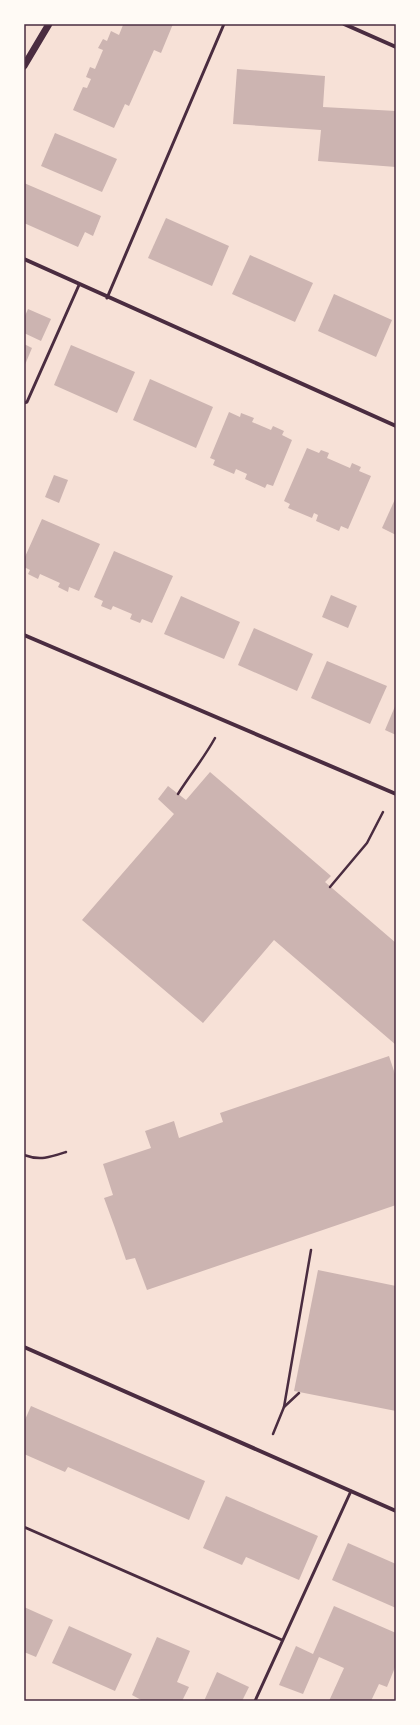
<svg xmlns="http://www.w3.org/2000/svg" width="420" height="1725" font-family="Lato,sans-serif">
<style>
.building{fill:#ccb4b1}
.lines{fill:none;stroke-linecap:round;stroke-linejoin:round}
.path{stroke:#4a2c40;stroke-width:2.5}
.service{stroke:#4a2c40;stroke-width:3}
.minor{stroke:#4a2c40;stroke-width:4}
.tertiary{stroke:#4a2c40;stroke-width:7}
.neatline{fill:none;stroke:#4a2c40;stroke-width:1.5}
</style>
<rect width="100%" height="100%" fill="#f7e1d7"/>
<g class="building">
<path d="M 120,24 L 173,24 L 161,53 L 154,50 L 129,106 L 125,104 L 114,128 L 73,110 L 83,87 L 87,88 L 91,79 L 86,77 L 90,67 L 95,69 L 103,50 L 98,48 L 103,39 L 107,41 L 111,31 L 119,35 L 123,25 Z"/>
<path d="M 237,69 L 325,76 L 323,107 L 396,111 L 396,167 L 318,161 L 321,130 L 233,124 Z"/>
<path d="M 55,133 L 117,159 L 102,192 L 41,166 Z"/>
<path d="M 24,183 L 101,216 L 93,236 L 85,232 L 78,247 L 24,223 Z"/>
<path d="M 166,218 L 229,246 L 212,286 L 148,258 Z"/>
<path d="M 250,255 L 313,283 L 295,322 L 232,294 Z"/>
<path d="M 334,294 L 392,320 L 376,357 L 318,331 Z"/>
<path d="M 28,309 L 51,319 L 41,341 L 24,333 L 24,318 Z"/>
<path d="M 24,344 L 32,348 L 24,367 Z"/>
<path d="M 71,345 L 135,372 L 117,413 L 54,385 Z"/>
<path d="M 150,379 L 213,407 L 196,448 L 133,420 Z"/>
<path d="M 229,412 L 240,417 L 241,413 L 254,418 L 252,422 L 271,430 L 273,426 L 284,431 L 282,435 L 292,440 L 273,486 L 267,484 L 265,488 L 245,479 L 247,474 L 236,469 L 234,474 L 213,465 L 215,460 L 210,458 Z"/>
<path d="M 307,448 L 319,453 L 321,450 L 329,453 L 327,458 L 350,468 L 352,463 L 361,467 L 359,471 L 371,476 L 348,529 L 341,526 L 339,531 L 316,521 L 318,515 L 314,513 L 312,518 L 288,508 L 290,504 L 284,501 Z"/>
<path d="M 54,475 L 68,480 L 59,503 L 45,497 Z"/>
<path d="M 396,497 L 396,535 L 382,528 Z"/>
<path d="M 42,519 L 100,544 L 79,591 L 69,587 L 68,592 L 58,587 L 60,583 L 40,574 L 38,579 L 28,574 L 30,570 L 24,567 L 24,559 Z"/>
<path d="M 114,551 L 173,576 L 152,623 L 142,619 L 140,623 L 130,619 L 132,614 L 113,606 L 111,610 L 101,606 L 103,601 L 94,597 Z"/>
<path d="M 331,595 L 357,606 L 348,628 L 322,617 Z"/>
<path d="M 181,596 L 240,622 L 224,659 L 164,634 Z"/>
<path d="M 254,628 L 313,654 L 297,691 L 238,665 Z"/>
<path d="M 327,661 L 387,686 L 370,724 L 311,698 Z"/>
<path d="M 396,704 L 396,735 L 385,730 Z"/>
<path d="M 210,772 L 331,876 L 325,882 L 396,943 L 396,1045 L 274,940 L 203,1023 L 82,920 L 174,814 L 158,799 L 168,786 L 186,800 Z"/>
<path d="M 389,1056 L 396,1077 L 396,1205 L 147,1290 L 135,1258 L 126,1260 L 115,1228 L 104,1198 L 113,1195 L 103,1164 L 151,1148 L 145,1131 L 174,1121 L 179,1138 L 223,1122 L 220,1113 Z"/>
<path d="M 318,1270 L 396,1286 L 396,1411 L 294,1391 Z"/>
<path d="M 31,1406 L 205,1481 L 189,1520 L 68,1467 L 65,1472 L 24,1454 L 24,1422 Z"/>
<path d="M 226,1496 L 318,1536 L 299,1580 L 246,1557 L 242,1565 L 203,1548 Z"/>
<path d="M 348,1543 L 396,1564 L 396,1608 L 332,1580 Z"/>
<path d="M 334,1606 L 396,1633 L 396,1665 L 387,1687 L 379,1684 L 371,1701 L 329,1701 L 344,1668 L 319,1657 L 303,1694 L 279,1685 L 296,1646 L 313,1654 Z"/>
<path d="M 24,1607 L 53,1620 L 36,1657 L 24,1652 Z"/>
<path d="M 69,1626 L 132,1654 L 115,1691 L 52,1663 Z"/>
<path d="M 157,1637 L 190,1651 L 177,1682 L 189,1687 L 182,1701 L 143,1701 L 132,1695 Z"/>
<path d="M 217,1672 L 249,1687 L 242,1701 L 204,1701 Z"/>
</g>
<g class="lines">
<g class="path">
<path d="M 178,794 C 190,775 204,758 215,738"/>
<path d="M 330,887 L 367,843 L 383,812"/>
<path d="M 24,1155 C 40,1161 51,1157 66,1152"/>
<path d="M 284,1407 L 311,1250"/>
<path d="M 273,1434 L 284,1407 L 299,1393"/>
</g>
<g class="service">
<path d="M 107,298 L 224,24"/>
<path d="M 24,403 L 27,402 L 79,285"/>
<path d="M 24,1527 L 282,1640"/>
<path d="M 255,1701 L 351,1491"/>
</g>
<g class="minor">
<path d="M 344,24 L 396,47"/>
<path d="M 24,259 L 396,426"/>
<path d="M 24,635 L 396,794"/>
<path d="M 24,1347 L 396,1511"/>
</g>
<path class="tertiary" d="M 24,66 L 49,24"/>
</g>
<rect width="420" height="1725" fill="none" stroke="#fffaf5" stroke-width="50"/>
<rect x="25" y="25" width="370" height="1675" class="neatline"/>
</svg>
